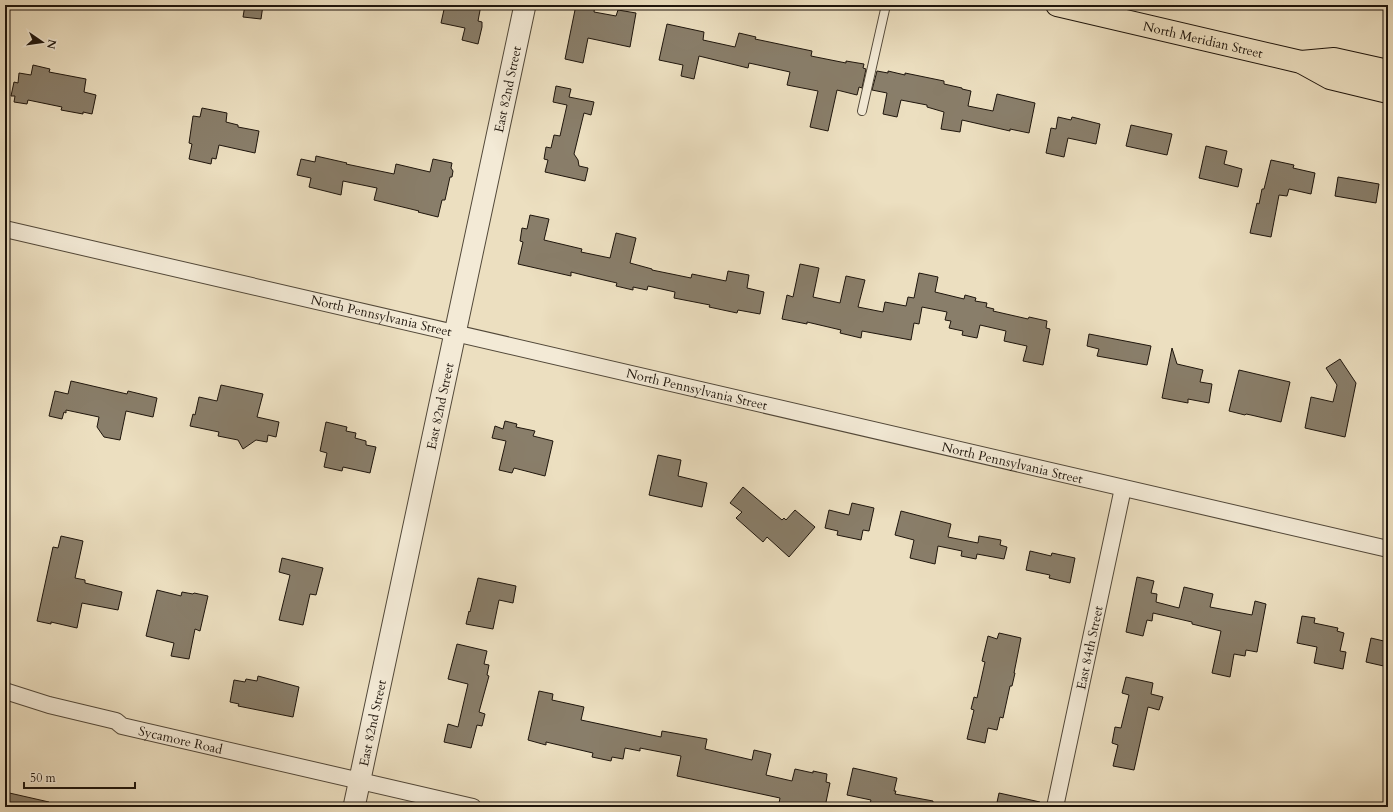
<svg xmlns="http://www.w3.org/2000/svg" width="1393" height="812" font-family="Cardo,serif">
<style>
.building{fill:#897e6a;stroke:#1e150c}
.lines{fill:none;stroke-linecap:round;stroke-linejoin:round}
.service-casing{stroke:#524839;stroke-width:10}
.minor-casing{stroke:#524839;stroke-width:18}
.tertiary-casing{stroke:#524839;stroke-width:23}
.primary-casing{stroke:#1e150c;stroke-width:24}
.service{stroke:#f3ead6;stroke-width:8}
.minor{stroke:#f3ead6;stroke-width:16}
.tertiary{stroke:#f3ead6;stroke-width:21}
.primary{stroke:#ecdfc0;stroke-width:22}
.labels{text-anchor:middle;stroke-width:3;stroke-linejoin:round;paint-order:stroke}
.street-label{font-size:13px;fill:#1e150c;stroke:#f3ead6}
</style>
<rect width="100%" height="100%" fill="#ecdfc0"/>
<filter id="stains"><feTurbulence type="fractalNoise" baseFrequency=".005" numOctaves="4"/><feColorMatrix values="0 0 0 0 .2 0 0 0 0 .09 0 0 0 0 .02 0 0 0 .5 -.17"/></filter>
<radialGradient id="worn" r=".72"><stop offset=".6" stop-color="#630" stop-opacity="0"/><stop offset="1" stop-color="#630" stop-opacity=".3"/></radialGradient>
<g class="building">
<path d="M 245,5 L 263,5 L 261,19 L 243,17 Z"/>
<path d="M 445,5 L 481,5 L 478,21 L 482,22 L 482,27 L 478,44 L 462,40 L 465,28 L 441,23 Z"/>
<path d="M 576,5 L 595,5 L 594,12 L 616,16 L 618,10 L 636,13 L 630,47 L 588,38 L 583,63 L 565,59 Z"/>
<path d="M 667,24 L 704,32 L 703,40 L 735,47 L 739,33 L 756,37 L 755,39 L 812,51 L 811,56 L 846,63 L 846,61 L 864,64 L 863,68 L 866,69 L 862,88 L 859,87 L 857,95 L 837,90 L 828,131 L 810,127 L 818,91 L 787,85 L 790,72 L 749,63 L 748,68 L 699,56 L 694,79 L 681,76 L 683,65 L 659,60 Z"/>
<path d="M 33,65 L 50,69 L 49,72 L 86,79 L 84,92 L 96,95 L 92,114 L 83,112 L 83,114 L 61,110 L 62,107 L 28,100 L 27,104 L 14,102 L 15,96 L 11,96 L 14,82 L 18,83 L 19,73 L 31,75 Z"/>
<path d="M 877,71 L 888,73 L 888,71 L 905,75 L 905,73 L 944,81 L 944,84 L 962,88 L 962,89 L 971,91 L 968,106 L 993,111 L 997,94 L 1035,103 L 1029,133 L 1010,129 L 1010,131 L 962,120 L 960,132 L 941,129 L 944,112 L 927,107 L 927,105 L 901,100 L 897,117 L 883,114 L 887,93 L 872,90 Z"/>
<path d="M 556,86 L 571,89 L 569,97 L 594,102 L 591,115 L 584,113 L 574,154 L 578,160 L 579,166 L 588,168 L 585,181 L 545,172 L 548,160 L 544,159 L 546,147 L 551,148 L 554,135 L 560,136 L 567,105 L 553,102 Z"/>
<path d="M 202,108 L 227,113 L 226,122 L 238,125 L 238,127 L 259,131 L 255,153 L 219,145 L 216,159 L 212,158 L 211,164 L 189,159 L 192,144 L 189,143 L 193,116 L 200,117 Z"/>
<path d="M 1058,117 L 1071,120 L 1072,117 L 1100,124 L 1096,144 L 1068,138 L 1064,157 L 1046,153 L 1051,128 L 1056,129 Z"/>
<path d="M 1131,125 L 1172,134 L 1167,155 L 1126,146 Z"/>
<path d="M 1206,146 L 1227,151 L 1224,164 L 1242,169 L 1238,187 L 1199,178 Z"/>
<path d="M 316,156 L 347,163 L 346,164 L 394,174 L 396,164 L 430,172 L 433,159 L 452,163 L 451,168 L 453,171 L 452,177 L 450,177 L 445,200 L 442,200 L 438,217 L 418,212 L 419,211 L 374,200 L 377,188 L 343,181 L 341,195 L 309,187 L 311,178 L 297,175 L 301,159 L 315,162 Z"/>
<path d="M 1271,160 L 1294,165 L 1293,168 L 1315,173 L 1311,194 L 1289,189 L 1287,196 L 1279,195 L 1271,237 L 1250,233 L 1257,203 L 1259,204 L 1262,189 L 1264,189 Z"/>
<path d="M 1338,177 L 1379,184 L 1376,203 L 1335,196 Z"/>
<path d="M 530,215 L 549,219 L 544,240 L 582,249 L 581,252 L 610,258 L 616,233 L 636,238 L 630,263 L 652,269 L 652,270 L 691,278 L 692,274 L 726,281 L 728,271 L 749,275 L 747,288 L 764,292 L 760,314 L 738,310 L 737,313 L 709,307 L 710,305 L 674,298 L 675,292 L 648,286 L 647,290 L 633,287 L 633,290 L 616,286 L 617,283 L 587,276 L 571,272 L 571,276 L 518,264 L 523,242 L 520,241 L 522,228 L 527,229 Z"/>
<path d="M 800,264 L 819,268 L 813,297 L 840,303 L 846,276 L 865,280 L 858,307 L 883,312 L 885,302 L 906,306 L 908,297 L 914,298 L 919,273 L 938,277 L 935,292 L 964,299 L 965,295 L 976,298 L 975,301 L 987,303 L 986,307 L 994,309 L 993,311 L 1028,319 L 1029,317 L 1047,321 L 1046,328 L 1050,329 L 1043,365 L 1023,361 L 1027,346 L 1004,341 L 1006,331 L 980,325 L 977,338 L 962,335 L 963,331 L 949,328 L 951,321 L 945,320 L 947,312 L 922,307 L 919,324 L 914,323 L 911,340 L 862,331 L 861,338 L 840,333 L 841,330 L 807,322 L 807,324 L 782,319 L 787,295 L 793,297 Z"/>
<path d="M 1089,334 L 1151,346 L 1147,365 L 1097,356 L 1099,349 L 1087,346 Z"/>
<path d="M 1172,348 L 1177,364 L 1203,370 L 1200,382 L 1212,384 L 1209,403 L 1188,399 L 1188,403 L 1162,398 Z"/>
<path d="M 1340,359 L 1356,383 L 1345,437 L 1305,428 L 1311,397 L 1333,402 L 1337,385 L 1326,368 Z"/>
<path d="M 1239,370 L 1290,382 L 1281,422 L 1251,415 L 1246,414 L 1245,415 L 1229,411 Z"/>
<path d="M 71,381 L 127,394 L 128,391 L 157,398 L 153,417 L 126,411 L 120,440 L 104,437 L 97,427 L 99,417 L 66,410 L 66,413 L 64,412 L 62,419 L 49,416 L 55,391 L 68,394 Z"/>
<path d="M 221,385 L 263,394 L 257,417 L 279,422 L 276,437 L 268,435 L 267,442 L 256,440 L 243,449 L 238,440 L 218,436 L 219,432 L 190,426 L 193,414 L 195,415 L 199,397 L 217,401 Z"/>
<path d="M 505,421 L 517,424 L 516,427 L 535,431 L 533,436 L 553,441 L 545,476 L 514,468 L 512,473 L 499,470 L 506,441 L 492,438 L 495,426 L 503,429 Z"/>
<path d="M 326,422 L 347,427 L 346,431 L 356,433 L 355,438 L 366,441 L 366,445 L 376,447 L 370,473 L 343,467 L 342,471 L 324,467 L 327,453 L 320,451 Z"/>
<path d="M 658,455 L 681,460 L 678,476 L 707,483 L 702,507 L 649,495 Z"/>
<path d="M 743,487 L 782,520 L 784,518 L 786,520 L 795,510 L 815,527 L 789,557 L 767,537 L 763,542 L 736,518 L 742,512 L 730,503 Z"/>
<path d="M 852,503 L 874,508 L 869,531 L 863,530 L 861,540 L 837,535 L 838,531 L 825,528 L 829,510 L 849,515 Z"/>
<path d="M 901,511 L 951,524 L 948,537 L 978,543 L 979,536 L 1001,540 L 1000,545 L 1007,547 L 1004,559 L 977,554 L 976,559 L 961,556 L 962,551 L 938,546 L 935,564 L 910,558 L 914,540 L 895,535 Z"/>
<path d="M 61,536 L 83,541 L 75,578 L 85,580 L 85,583 L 122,592 L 118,610 L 82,603 L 77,628 L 51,622 L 51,624 L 37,621 L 53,547 L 58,548 Z"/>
<path d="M 1030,551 L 1051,556 L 1052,553 L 1075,558 L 1070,583 L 1049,578 L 1050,575 L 1026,570 Z"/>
<path d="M 282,558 L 323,568 L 316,595 L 310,594 L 303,625 L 279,620 L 290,575 L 279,572 Z"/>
<path d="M 1137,577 L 1154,581 L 1151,593 L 1157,594 L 1156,602 L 1179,608 L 1184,587 L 1213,594 L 1210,607 L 1252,615 L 1255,601 L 1266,604 L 1257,652 L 1246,650 L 1245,656 L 1234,654 L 1230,677 L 1212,673 L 1221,631 L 1192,624 L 1192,622 L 1153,613 L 1152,621 L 1147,620 L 1143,636 L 1126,632 Z"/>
<path d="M 478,578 L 516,586 L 513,603 L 499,600 L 493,629 L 466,624 L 469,611 L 470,612 Z"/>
<path d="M 157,590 L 181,596 L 182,592 L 193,594 L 194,593 L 208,596 L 200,631 L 195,629 L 189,659 L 171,656 L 174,643 L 146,636 Z"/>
<path d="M 1302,616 L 1315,618 L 1314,623 L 1338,628 L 1337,631 L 1344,633 L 1340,651 L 1346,652 L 1343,669 L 1314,663 L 1317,647 L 1297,643 Z"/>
<path d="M 999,633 L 1021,638 L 1014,673 L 1015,673 L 1012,686 L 1010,686 L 1003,718 L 1000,717 L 997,730 L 988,728 L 985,743 L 967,739 L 974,710 L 971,709 L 974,697 L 977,698 L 985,662 L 982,661 L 988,636 L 997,639 Z"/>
<path d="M 1371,638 L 1388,642 L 1388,667 L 1366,662 Z"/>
<path d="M 457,644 L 487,651 L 484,664 L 489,665 L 487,675 L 489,676 L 479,712 L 485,714 L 482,726 L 477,725 L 471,748 L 444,742 L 448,724 L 458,727 L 468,684 L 448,679 Z"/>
<path d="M 258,676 L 299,687 L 293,717 L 238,706 L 239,704 L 230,702 L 234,680 L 245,682 L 246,679 L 257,681 Z"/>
<path d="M 1126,677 L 1153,683 L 1151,694 L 1163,697 L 1159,710 L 1148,707 L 1134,770 L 1113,766 L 1118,745 L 1112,743 L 1115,727 L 1121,728 L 1129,695 L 1122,693 Z"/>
<path d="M 539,691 L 553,694 L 552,700 L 584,707 L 581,720 L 661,737 L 662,731 L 707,739 L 705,749 L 752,760 L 754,750 L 771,754 L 766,775 L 792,781 L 795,769 L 813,773 L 813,771 L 827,774 L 826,782 L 830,783 L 825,807 L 800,807 L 779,803 L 780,798 L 677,776 L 681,756 L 640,748 L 640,751 L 625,748 L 623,759 L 612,757 L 611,761 L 592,757 L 593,753 L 546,742 L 546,745 L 528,740 Z"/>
<path d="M 853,768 L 897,778 L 894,791 L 896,791 L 895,794 L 933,801 L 933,807 L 869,807 L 871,800 L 847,795 Z"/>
<path d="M 5,792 L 49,802 L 48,807 L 5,807 Z"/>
<path d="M 999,793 L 1040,802 L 1040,807 L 996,807 Z"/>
</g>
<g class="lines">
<g class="service-casing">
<path id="service" d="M 862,111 L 886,5"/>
</g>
<g class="minor-casing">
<g id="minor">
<path id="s1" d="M 5,229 C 467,333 927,444 1388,549"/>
<path id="s2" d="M 5,691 L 49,705 L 116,721 L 122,726 L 473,807"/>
<path id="s3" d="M 1055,807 L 1123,488"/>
</g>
</g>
<g class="tertiary-casing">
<g id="tertiary">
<path id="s4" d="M 354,807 L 525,5"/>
</g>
</g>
<g class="primary-casing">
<g id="primary">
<path id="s5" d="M 1057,5 L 1301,62 L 1330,78 L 1388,92"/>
<path d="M 1301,62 L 1334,59 L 1388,71"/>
</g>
</g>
<use href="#service" class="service"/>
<use href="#minor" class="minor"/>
<use href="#tertiary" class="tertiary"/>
<use href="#primary" class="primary"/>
</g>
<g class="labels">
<g class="street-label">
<text dy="5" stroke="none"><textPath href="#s5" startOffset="150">North Meridian Street</textPath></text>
<text dy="5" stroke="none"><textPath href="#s4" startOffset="734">East 82nd Street</textPath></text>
<text dy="5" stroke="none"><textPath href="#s1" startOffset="386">North Pennsylvania Street</textPath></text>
<text dy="5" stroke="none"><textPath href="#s1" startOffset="710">North Pennsylvania Street</textPath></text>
<text dy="5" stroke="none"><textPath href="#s4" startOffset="410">East 82nd Street</textPath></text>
<text dy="5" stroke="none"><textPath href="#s1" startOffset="1034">North Pennsylvania Street</textPath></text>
<text dy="5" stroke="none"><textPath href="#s3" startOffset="163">East 84th Street</textPath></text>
<text dy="5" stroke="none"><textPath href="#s4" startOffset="86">East 82nd Street</textPath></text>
<text dy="5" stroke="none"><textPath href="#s2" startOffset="183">Sycamore Road</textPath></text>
</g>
</g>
<rect width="1393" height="812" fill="none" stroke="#ecdfc0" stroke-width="20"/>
<rect x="6" y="6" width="1381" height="800" fill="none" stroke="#1e150c" stroke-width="2"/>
<rect x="10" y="10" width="1373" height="792" fill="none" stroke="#1e150c"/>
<g transform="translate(42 42) rotate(103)" stroke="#f3ead6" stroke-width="3" paint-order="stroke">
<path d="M0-3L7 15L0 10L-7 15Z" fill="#1e150c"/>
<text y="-6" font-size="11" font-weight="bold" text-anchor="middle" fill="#1e150c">N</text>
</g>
<path d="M24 782v6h111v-6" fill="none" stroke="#1e150c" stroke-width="2"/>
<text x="30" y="782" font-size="12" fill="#1e150c" stroke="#f3ead6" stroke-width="3" paint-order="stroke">50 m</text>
<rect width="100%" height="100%" filter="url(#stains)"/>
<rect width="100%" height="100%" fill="url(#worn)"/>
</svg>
